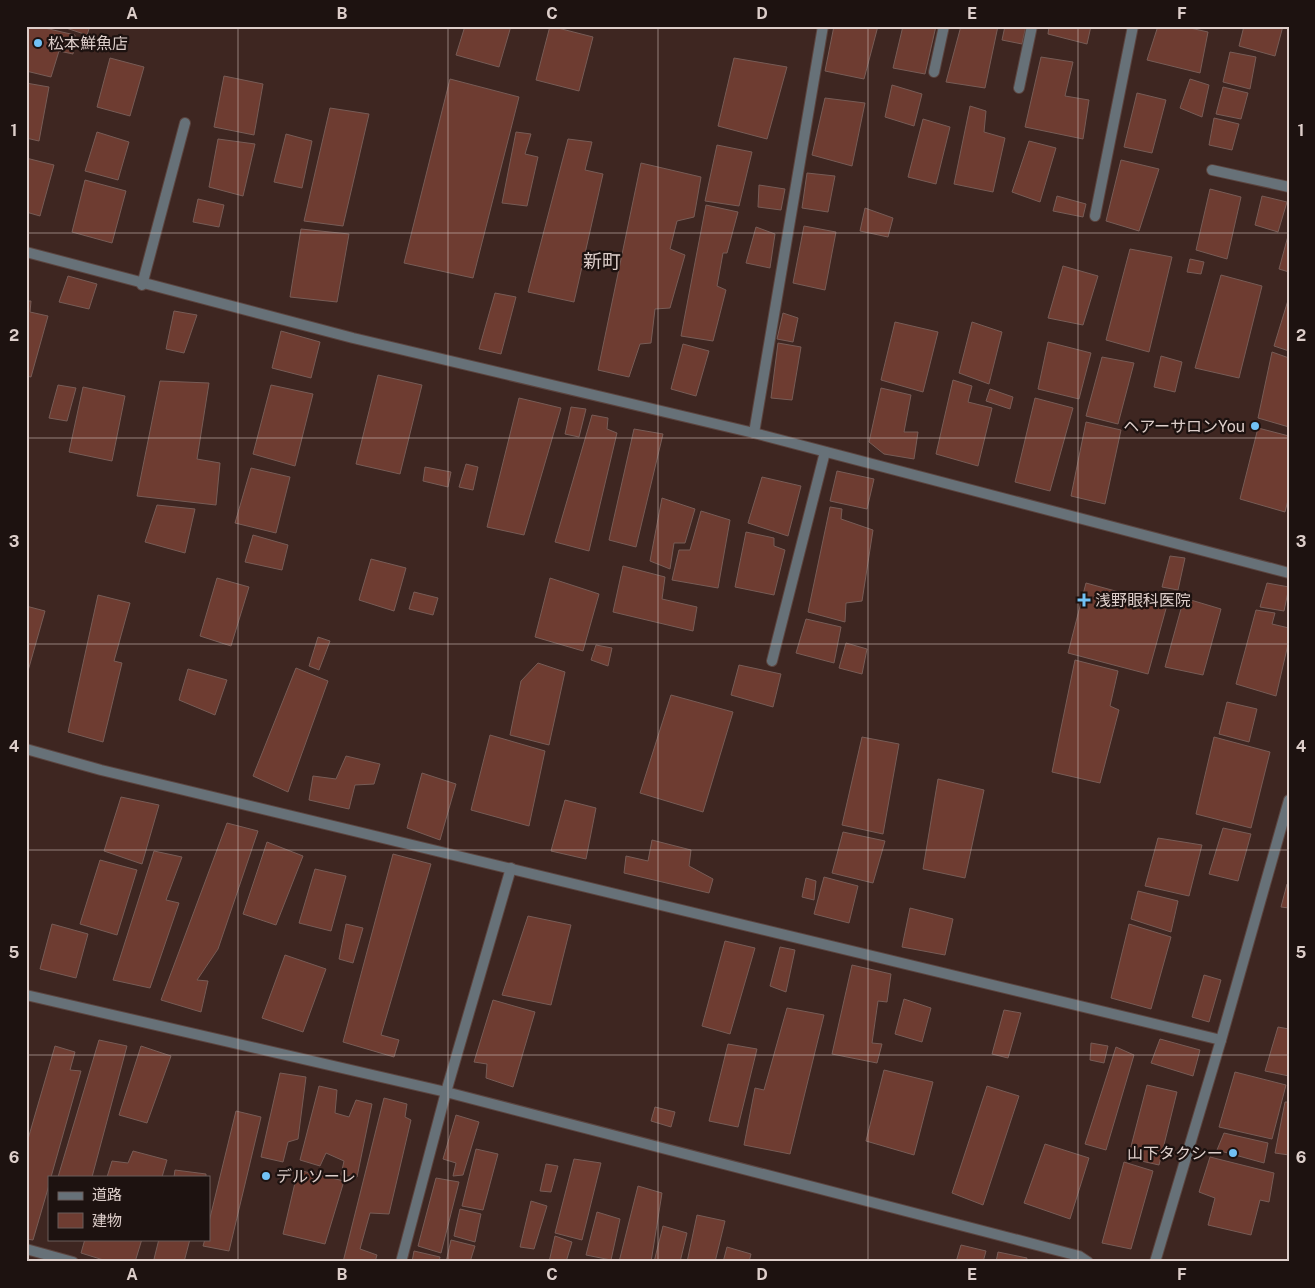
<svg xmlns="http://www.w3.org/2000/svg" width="1315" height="1288" font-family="'Public Sans','Noto Sans JP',sans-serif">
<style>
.building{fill:#6e3c31;stroke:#775c56}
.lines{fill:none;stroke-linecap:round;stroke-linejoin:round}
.minor-casing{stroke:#5b443f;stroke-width:12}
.tertiary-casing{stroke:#5b443f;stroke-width:12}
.minor{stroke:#677178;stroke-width:10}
.tertiary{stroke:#677178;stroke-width:10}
.grid{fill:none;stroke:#ddceca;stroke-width:1;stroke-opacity:0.55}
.poi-dot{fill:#71c1f5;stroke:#1d1210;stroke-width:2}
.labels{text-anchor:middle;stroke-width:4.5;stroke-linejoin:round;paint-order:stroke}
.poi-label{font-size:16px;fill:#ddceca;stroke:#1d1210;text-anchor:start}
.quarter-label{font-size:19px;fill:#ddceca;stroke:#1d1210}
.neatline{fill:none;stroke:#ddceca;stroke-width:2}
.grid-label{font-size:16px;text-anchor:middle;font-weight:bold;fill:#ddceca}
</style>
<rect width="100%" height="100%" fill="#3e2621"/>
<g class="building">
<path d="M 26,26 L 36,26 L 75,35 L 73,54 L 59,51 L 51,77 L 26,71 Z"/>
<path d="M 60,26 L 90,26 L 87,35 Z"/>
<path d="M 465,26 L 511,26 L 499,67 L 456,55 Z"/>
<path d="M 550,26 L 593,37 L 579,91 L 536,80 Z"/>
<path d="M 834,26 L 878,26 L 864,79 L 825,71 Z"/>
<path d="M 903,26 L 936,26 L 925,74 L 893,68 Z"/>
<path d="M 961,26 L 998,26 L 985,88 L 946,82 Z"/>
<path d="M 1005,26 L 1026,26 L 1022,44 L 1002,40 Z"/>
<path d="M 1049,26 L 1091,26 L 1087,44 L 1048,34 Z"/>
<path d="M 1158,26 L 1181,26 L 1208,32 L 1200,73 L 1147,60 Z"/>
<path d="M 1244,26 L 1283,26 L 1275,56 L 1239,46 Z"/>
<path d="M 1230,52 L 1256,57 L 1250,89 L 1223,82 Z"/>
<path d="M 1041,57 L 1073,62 L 1065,96 L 1089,100 L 1083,139 L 1025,127 Z"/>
<path d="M 110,58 L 144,67 L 130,116 L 97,107 Z"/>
<path d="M 734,58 L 787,67 L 767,139 L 718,126 Z"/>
<path d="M 224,76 L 263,84 L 254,135 L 214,127 Z"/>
<path d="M 450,79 L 519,97 L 473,278 L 404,263 Z"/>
<path d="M 1190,79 L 1209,85 L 1202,117 L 1180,108 Z"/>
<path d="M 26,83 L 49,87 L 39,141 L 26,138 Z"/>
<path d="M 892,85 L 922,94 L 914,126 L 885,117 Z"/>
<path d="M 1223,87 L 1248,93 L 1241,119 L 1216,114 Z"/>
<path d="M 1137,93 L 1166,100 L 1152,153 L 1124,147 Z"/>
<path d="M 825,98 L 865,103 L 852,166 L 812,155 Z"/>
<path d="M 970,106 L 986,111 L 984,132 L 1005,138 L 993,192 L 954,184 Z"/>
<path d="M 330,108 L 369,114 L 343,226 L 304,221 Z"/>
<path d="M 1214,118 L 1239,124 L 1232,150 L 1209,145 Z"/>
<path d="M 923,119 L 950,127 L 936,184 L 908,177 Z"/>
<path d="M 97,132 L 129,142 L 118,180 L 85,171 Z"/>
<path d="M 516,132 L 531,134 L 525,154 L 538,157 L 527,206 L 502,203 Z"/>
<path d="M 286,134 L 312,141 L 302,188 L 274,182 Z"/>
<path d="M 218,139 L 255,144 L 243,196 L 209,187 Z"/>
<path d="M 568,139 L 592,142 L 585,170 L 603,174 L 574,302 L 528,292 Z"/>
<path d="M 1029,141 L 1056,148 L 1040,202 L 1012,192 Z"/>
<path d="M 717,145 L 752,152 L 739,206 L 705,201 Z"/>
<path d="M 26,158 L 54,165 L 40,216 L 26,212 Z"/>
<path d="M 1121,160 L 1159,169 L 1139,231 L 1106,221 Z"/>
<path d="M 641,163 L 701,177 L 694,217 L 677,221 L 670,249 L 685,255 L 670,308 L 655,309 L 651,343 L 640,344 L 629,377 L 598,370 Z"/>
<path d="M 807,173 L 835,176 L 828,212 L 802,208 Z"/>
<path d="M 85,180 L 126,191 L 112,243 L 72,232 Z"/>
<path d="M 759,185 L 785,189 L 781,210 L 758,207 Z"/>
<path d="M 1210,189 L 1241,197 L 1227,259 L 1196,250 Z"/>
<path d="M 1057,196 L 1086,204 L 1083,217 L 1053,211 Z"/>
<path d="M 1262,196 L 1287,202 L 1278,232 L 1255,225 Z"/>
<path d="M 198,199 L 224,205 L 219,227 L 193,222 Z"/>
<path d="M 706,205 L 738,212 L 727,253 L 723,253 L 717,286 L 726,290 L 713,341 L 681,336 Z"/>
<path d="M 865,208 L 893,218 L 888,237 L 860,231 Z"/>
<path d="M 804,226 L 836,232 L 825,290 L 793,283 Z"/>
<path d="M 756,227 L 775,234 L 770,268 L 746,263 Z"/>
<path d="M 301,229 L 349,234 L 337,302 L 290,297 Z"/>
<path d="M 1288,236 L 1289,236 L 1289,272 L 1279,269 Z"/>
<path d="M 1130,249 L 1172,257 L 1149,352 L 1106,340 Z"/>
<path d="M 1190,259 L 1204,262 L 1201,274 L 1187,272 Z"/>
<path d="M 1063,266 L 1098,276 L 1083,325 L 1048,318 Z"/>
<path d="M 1221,275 L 1262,286 L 1239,378 L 1195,368 Z"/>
<path d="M 68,276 L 97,284 L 89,309 L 59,302 Z"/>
<path d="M 495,293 L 516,297 L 501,354 L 479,349 Z"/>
<path d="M 1289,297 L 1289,351 L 1274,346 Z"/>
<path d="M 26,301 L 31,301 L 30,312 L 48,316 L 31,377 L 26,376 Z"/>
<path d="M 174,311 L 197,315 L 184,353 L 166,349 Z"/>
<path d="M 783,313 L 798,318 L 793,342 L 777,339 Z"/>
<path d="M 895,322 L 938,332 L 923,392 L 881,380 Z"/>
<path d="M 972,322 L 1002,332 L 989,384 L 959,373 Z"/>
<path d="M 281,331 L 320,342 L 311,378 L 272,368 Z"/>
<path d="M 1048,342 L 1091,353 L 1079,399 L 1038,389 Z"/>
<path d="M 778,343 L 801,347 L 792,400 L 771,398 Z"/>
<path d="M 683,344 L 709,351 L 696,396 L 671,389 Z"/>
<path d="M 1272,352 L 1289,358 L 1289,427 L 1258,418 Z"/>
<path d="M 1161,356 L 1182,362 L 1175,392 L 1154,387 Z"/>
<path d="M 1102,357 L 1134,363 L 1118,424 L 1086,416 Z"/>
<path d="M 378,375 L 422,385 L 400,474 L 356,464 Z"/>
<path d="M 953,380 L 972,386 L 968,402 L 992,408 L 978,466 L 936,454 Z"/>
<path d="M 160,381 L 209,383 L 197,459 L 220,463 L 216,505 L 137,496 Z"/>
<path d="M 58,385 L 76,388 L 67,421 L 49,418 Z"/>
<path d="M 271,385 L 313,394 L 295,466 L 253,454 Z"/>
<path d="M 83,387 L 125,396 L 112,461 L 69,452 Z"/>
<path d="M 881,388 L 911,395 L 904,432 L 918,432 L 914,459 L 884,454 L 869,442 Z"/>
<path d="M 990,389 L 1013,397 L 1010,409 L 986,401 Z"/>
<path d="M 519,398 L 561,408 L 524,535 L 487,527 Z"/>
<path d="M 1035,398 L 1073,408 L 1050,491 L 1015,482 Z"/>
<path d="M 571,407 L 586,409 L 579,437 L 565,434 Z"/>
<path d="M 592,415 L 608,418 L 607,429 L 617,433 L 589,551 L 555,542 Z"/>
<path d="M 1086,422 L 1121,430 L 1105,504 L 1071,496 Z"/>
<path d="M 1258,428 L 1289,436 L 1289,496 L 1285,512 L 1240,499 Z"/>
<path d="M 634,429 L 663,434 L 636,547 L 609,540 Z"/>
<path d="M 466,464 L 478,467 L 473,490 L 459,487 Z"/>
<path d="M 425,467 L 451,472 L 448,487 L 423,481 Z"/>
<path d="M 251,468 L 290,477 L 276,533 L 235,523 Z"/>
<path d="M 837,471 L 874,479 L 867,509 L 830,501 Z"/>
<path d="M 762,477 L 801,486 L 788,536 L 748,523 Z"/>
<path d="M 662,498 L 695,509 L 685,543 L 674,543 L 670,569 L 650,561 Z"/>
<path d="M 157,505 L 195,509 L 185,553 L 145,542 Z"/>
<path d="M 830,507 L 842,509 L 841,519 L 873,530 L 862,601 L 846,603 L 845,622 L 808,612 Z"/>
<path d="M 701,511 L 730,520 L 718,588 L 672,580 L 679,550 L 690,550 Z"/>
<path d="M 746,532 L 774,538 L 774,546 L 785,550 L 774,595 L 735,587 Z"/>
<path d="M 253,535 L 288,545 L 282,570 L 245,562 Z"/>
<path d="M 1170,556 L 1185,558 L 1178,590 L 1162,587 Z"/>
<path d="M 371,559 L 406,568 L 394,611 L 359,600 Z"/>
<path d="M 623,566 L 665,577 L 662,599 L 697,607 L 693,631 L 613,612 Z"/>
<path d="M 217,578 L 249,587 L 231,646 L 200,636 Z"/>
<path d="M 550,578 L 599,594 L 583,651 L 535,637 Z"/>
<path d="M 1086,583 L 1167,605 L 1148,674 L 1068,653 Z"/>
<path d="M 1267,583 L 1289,587 L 1284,611 L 1260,607 Z"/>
<path d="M 414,592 L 438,598 L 433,615 L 409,609 Z"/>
<path d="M 98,595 L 130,603 L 114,661 L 122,663 L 103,742 L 68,732 Z"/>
<path d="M 1184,598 L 1221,609 L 1203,675 L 1165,667 Z"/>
<path d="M 26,606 L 45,611 L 26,678 Z"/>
<path d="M 1256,610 L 1275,613 L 1272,624 L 1289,628 L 1289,640 L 1276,696 L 1236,684 Z"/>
<path d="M 806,619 L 841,627 L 834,663 L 796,653 Z"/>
<path d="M 318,637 L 330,641 L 319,670 L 309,666 Z"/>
<path d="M 846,643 L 867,649 L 862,674 L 839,668 Z"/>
<path d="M 596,645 L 612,648 L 608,666 L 591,660 Z"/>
<path d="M 1075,660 L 1118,671 L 1110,706 L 1119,710 L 1100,783 L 1052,772 Z"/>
<path d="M 538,663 L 565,672 L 549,745 L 510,735 L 521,681 Z"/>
<path d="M 739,665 L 781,674 L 773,707 L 731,695 Z"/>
<path d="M 296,668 L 328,681 L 288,792 L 253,776 Z"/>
<path d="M 188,669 L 227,680 L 215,715 L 179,700 Z"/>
<path d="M 671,695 L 733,712 L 703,812 L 640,793 Z"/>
<path d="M 1227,702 L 1257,709 L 1249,742 L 1219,734 Z"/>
<path d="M 490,735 L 545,751 L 529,826 L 471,810 Z"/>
<path d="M 862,737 L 899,744 L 883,834 L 842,825 Z"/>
<path d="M 1214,737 L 1270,752 L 1251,828 L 1196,814 Z"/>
<path d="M 346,756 L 380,764 L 374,784 L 355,785 L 349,809 L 309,800 L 313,776 L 336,779 Z"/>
<path d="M 422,773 L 456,784 L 440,840 L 407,828 Z"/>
<path d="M 938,779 L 984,790 L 965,878 L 923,869 Z"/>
<path d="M 121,797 L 159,805 L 142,864 L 104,851 Z"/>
<path d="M 565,800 L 596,808 L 586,859 L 551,851 Z"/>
<path d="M 227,823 L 258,831 L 218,949 L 197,980 L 208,981 L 201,1012 L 161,1000 Z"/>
<path d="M 1223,828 L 1251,834 L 1238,881 L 1209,874 Z"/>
<path d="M 843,832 L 885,841 L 873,883 L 832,873 Z"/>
<path d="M 1158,838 L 1202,845 L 1189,896 L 1145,886 Z"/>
<path d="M 652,840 L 691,850 L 689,866 L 713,879 L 709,893 L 624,873 L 626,856 L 648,861 Z"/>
<path d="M 267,842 L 303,856 L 276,925 L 243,914 Z"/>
<path d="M 154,851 L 182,857 L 166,900 L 179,903 L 150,988 L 113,980 Z"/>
<path d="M 393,854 L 431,864 L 381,1035 L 399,1040 L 394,1057 L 343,1042 Z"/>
<path d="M 100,860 L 137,870 L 117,935 L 80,924 Z"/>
<path d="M 315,869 L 346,876 L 331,931 L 299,923 Z"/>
<path d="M 824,877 L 858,886 L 849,923 L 814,914 Z"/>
<path d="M 806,878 L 816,881 L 814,900 L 802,897 Z"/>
<path d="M 1287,884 L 1289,884 L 1289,908 L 1281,907 Z"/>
<path d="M 1138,891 L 1178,901 L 1171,932 L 1131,919 Z"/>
<path d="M 910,908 L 953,919 L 945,955 L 902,947 Z"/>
<path d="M 528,916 L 571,925 L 551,1005 L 502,995 Z"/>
<path d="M 52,924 L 88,934 L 76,978 L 40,969 Z"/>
<path d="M 346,924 L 363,928 L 353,963 L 339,959 Z"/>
<path d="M 1129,924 L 1171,937 L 1151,1009 L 1111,998 Z"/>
<path d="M 725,941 L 755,948 L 730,1034 L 702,1026 Z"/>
<path d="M 780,947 L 795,950 L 786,992 L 770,986 Z"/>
<path d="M 285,955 L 326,969 L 303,1032 L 262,1018 Z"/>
<path d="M 852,965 L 891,974 L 887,1002 L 878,1001 L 872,1043 L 882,1044 L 877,1063 L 832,1054 Z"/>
<path d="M 1204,975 L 1221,980 L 1209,1022 L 1192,1017 Z"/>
<path d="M 904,999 L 931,1008 L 922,1042 L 895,1034 Z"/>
<path d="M 493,1000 L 535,1012 L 513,1087 L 486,1078 L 487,1064 L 474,1062 Z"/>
<path d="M 787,1008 L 824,1015 L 790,1154 L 744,1145 L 755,1088 L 764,1090 Z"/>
<path d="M 1004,1010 L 1021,1013 L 1008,1058 L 992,1054 Z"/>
<path d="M 1278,1027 L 1289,1029 L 1289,1076 L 1265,1071 Z"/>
<path d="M 1160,1039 L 1200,1050 L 1193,1076 L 1151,1063 Z"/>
<path d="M 99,1040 L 127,1046 L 92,1177 L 58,1177 Z"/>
<path d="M 1091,1043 L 1108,1046 L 1104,1063 L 1090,1060 Z"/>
<path d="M 728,1044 L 757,1049 L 738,1127 L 709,1121 Z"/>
<path d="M 55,1046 L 75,1052 L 70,1070 L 81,1071 L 51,1177 L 49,1177 L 49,1185 L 33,1240 L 26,1239 L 26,1146 Z"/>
<path d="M 141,1046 L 171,1056 L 147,1123 L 119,1115 Z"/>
<path d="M 1116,1047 L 1134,1055 L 1106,1150 L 1085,1144 Z"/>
<path d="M 884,1070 L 933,1082 L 914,1155 L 866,1141 Z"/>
<path d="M 1235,1072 L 1286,1085 L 1272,1139 L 1219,1127 Z"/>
<path d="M 280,1073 L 306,1077 L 298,1139 L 288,1142 L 283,1162 L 261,1157 Z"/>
<path d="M 1147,1085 L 1177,1092 L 1159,1165 L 1128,1158 Z"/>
<path d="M 319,1086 L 337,1090 L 335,1113 L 349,1117 L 356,1100 L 372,1104 L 357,1177 L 341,1175 L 344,1161 L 326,1153 L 320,1166 L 300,1160 Z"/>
<path d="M 987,1086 L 1019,1096 L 983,1205 L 952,1193 Z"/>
<path d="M 384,1098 L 407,1104 L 405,1117 L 411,1120 L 389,1214 L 370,1213 L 360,1249 L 377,1255 L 375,1262 L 343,1262 Z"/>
<path d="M 1285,1102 L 1289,1102 L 1289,1155 L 1275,1153 Z"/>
<path d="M 655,1107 L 675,1112 L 671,1127 L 651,1121 Z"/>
<path d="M 236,1111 L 261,1117 L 229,1251 L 203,1246 L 205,1239 L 209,1239 L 209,1222 Z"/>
<path d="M 456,1115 L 479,1122 L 463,1175 L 453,1176 L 456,1163 L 443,1159 Z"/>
<path d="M 1224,1133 L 1268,1143 L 1264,1163 L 1217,1150 Z"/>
<path d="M 1045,1144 L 1089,1158 L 1070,1219 L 1024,1203 Z"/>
<path d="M 476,1149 L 498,1154 L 483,1210 L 462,1206 Z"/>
<path d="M 133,1151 L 167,1160 L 162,1177 L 107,1177 L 112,1161 L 128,1163 Z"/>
<path d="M 1210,1157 L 1274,1173 L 1269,1202 L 1260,1200 L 1251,1235 L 1208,1225 L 1215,1198 L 1199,1192 Z"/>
<path d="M 574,1159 L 601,1163 L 582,1240 L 555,1233 Z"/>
<path d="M 1124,1162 L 1153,1171 L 1131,1249 L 1102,1243 Z"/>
<path d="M 546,1164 L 558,1166 L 551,1192 L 540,1191 Z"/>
<path d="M 175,1170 L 206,1174 L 206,1177 L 174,1177 Z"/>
<path d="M 298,1170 L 344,1181 L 325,1244 L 283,1234 Z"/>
<path d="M 436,1178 L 459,1182 L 441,1253 L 418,1246 Z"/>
<path d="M 638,1186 L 662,1193 L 651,1262 L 619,1262 Z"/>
<path d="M 531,1201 L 547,1206 L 534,1249 L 520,1247 Z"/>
<path d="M 460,1209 L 481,1214 L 475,1242 L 454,1236 Z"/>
<path d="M 597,1212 L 620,1219 L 611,1260 L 586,1255 Z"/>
<path d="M 697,1215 L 725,1221 L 715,1262 L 687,1262 Z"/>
<path d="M 663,1226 L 687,1233 L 680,1262 L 654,1262 Z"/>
<path d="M 555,1236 L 572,1242 L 566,1262 L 549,1262 Z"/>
<path d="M 85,1239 L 142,1239 L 135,1262 L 110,1262 L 81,1253 Z"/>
<path d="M 159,1239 L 190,1239 L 184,1262 L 165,1262 L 154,1259 Z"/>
<path d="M 451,1240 L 475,1246 L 470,1262 L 446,1262 Z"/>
<path d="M 961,1245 L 986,1251 L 983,1262 L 956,1262 Z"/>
<path d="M 727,1247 L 751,1254 L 749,1262 L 723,1262 Z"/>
<path d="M 414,1251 L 440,1257 L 439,1262 L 412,1262 Z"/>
<path d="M 998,1252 L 1027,1258 L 1026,1262 L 996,1262 Z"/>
</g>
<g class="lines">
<g class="minor-casing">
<g id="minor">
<path d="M 934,72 L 944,26"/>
<path d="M 1019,88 L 1032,26"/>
<path d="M 1212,170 L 1289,187"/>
<path d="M 1095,216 L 1133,26"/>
<path d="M 26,252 L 353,338 L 754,433 L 1289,573"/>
<path d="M 142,285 L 185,123"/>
<path d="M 754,433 L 823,26"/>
<path d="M 772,661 L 825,452"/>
<path d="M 26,749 L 101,770 L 1221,1040"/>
<path d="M 26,995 L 446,1092 L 1014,1239 L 1079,1256 L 1088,1262"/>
<path d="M 401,1262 L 446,1092 L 511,868"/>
</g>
</g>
<g class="tertiary-casing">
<g id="tertiary">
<path d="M 26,1249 L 73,1262"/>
<path d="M 1155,1262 L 1221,1040 L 1289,800"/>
</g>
</g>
<use href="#minor" class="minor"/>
<use href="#tertiary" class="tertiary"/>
</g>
<path class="grid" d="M 238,26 L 238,1262M 448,26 L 448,1262M 658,26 L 658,1262M 868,26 L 868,1262M 1078,26 L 1078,1262M 26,233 L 1289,233M 26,438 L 1289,438M 26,644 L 1289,644M 26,850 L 1289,850M 26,1055 L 1289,1055"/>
<g class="poi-dot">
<circle cx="38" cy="43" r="5"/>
<circle cx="1255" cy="426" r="5"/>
<path d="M1081.5 592.5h5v5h5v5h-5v5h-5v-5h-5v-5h5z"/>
<circle cx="1233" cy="1153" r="5"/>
<circle cx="266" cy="1176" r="5"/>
</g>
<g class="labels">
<g class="poi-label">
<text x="48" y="49">松本鮮魚店</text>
<text x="1245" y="432" text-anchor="end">ヘアーサロンYou</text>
<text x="1095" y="606">浅野眼科医院</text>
<text x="1223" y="1159" text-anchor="end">山下タクシー</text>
<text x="276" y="1182">デルソーレ</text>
</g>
<g class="quarter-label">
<text x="602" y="268">新町</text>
</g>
</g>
<rect width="1315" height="1288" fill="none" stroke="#1d1210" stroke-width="55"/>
<rect x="48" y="1176" width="162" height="65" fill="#1d1210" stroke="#6a5d5a"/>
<rect x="58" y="1192" width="25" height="8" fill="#677178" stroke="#6a5d5a"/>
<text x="92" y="1200" font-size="15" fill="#ddceca">道路</text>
<rect x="58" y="1213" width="25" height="15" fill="#6e3c31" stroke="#6a5d5a"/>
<text x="92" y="1226" font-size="15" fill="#ddceca">建物</text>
<rect x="28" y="28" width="1260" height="1232" class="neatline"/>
<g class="grid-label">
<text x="132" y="19">A</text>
<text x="342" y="19">B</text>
<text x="552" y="19">C</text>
<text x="762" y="19">D</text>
<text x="972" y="19">E</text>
<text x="1182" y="19">F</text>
<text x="14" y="136">1</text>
<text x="1301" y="136">1</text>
<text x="14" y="341">2</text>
<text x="1301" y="341">2</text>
<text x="14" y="547">3</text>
<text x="1301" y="547">3</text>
<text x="14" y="752">4</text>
<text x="1301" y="752">4</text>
<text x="14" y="958">5</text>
<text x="1301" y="958">5</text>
<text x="14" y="1163">6</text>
<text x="1301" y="1163">6</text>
<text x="132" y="1280">A</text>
<text x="342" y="1280">B</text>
<text x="552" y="1280">C</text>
<text x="762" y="1280">D</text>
<text x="972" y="1280">E</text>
<text x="1182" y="1280">F</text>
</g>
</svg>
